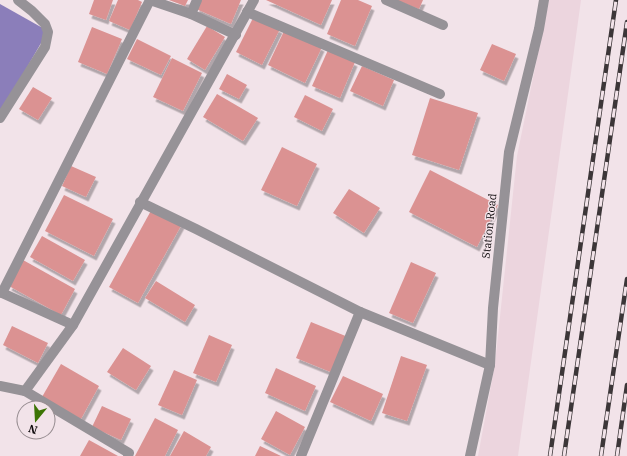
<svg xmlns="http://www.w3.org/2000/svg" width="627" height="456" font-family="'IBM Plex Serif',serif">
<style>
.built{fill:#ecd5de}
.water{fill:#8b7eba}
.building{fill:#db9292;filter:url(#shadow)}
.lines{fill:none;stroke-linecap:round;stroke-linejoin:round}
.minor{stroke:#969297;stroke-width:10}
.rail-casing{stroke:#3c3638;stroke-width:4.5}
.rail{stroke:#f2e3e9;stroke-width:3;stroke-dasharray:9;stroke-linecap:butt}
.labels{text-anchor:middle;stroke-width:3;stroke-linejoin:round;paint-order:stroke}
.street-label{font-size:11px;fill:#0f0b0d;stroke:#f2e3e9}
</style>
<defs>
<filter id="shadow"><feDropShadow dx="2.5" dy="4.5" stdDeviation="0" flood-color="#0004"/></filter>
</defs>
<rect width="100%" height="100%" fill="#f2e3e9"/>
<path class="built" d="M 549,0 L 581,0 L 518,456 L 478,456 L 495,364 L 517,156 Z"/>
<path class="water" d="M 0,4 L 48,31 L 0,114 Z"/>
<g class="building">
<path d="M 94,0 L 113,0 L 106,20 L 89,14 Z"/>
<path d="M 118,0 L 138,0 L 142,2 L 130,30 L 109,21 Z"/>
<path d="M 169,0 L 188,0 L 185,6 Z"/>
<path d="M 200,0 L 241,0 L 231,24 L 196,9 Z"/>
<path d="M 266,0 L 332,0 L 321,25 Z"/>
<path d="M 341,0 L 358,0 L 372,6 L 355,46 L 327,34 Z"/>
<path d="M 396,0 L 423,0 L 419,9 Z"/>
<path d="M 254,16 L 280,29 L 262,65 L 236,52 Z"/>
<path d="M 207,26 L 225,37 L 205,70 L 187,59 Z"/>
<path d="M 92,27 L 122,39 L 107,74 L 78,62 Z"/>
<path d="M 285,29 L 322,47 L 305,83 L 268,65 Z"/>
<path d="M 137,39 L 171,56 L 161,75 L 127,59 Z"/>
<path d="M 492,44 L 516,54 L 504,81 L 480,70 Z"/>
<path d="M 328,50 L 355,62 L 340,98 L 312,86 Z"/>
<path d="M 172,58 L 202,73 L 183,111 L 153,97 Z"/>
<path d="M 362,66 L 394,80 L 383,106 L 350,91 Z"/>
<path d="M 227,74 L 247,85 L 239,99 L 219,89 Z"/>
<path d="M 33,87 L 52,98 L 38,120 L 19,109 Z"/>
<path d="M 217,94 L 258,118 L 243,141 L 203,117 Z"/>
<path d="M 305,95 L 333,109 L 322,131 L 294,117 Z"/>
<path d="M 430,98 L 478,113 L 459,170 L 412,155 Z"/>
<path d="M 282,147 L 317,164 L 297,206 L 261,190 Z"/>
<path d="M 71,166 L 96,177 L 86,197 L 62,186 Z"/>
<path d="M 430,170 L 498,205 L 477,247 L 409,212 Z"/>
<path d="M 349,189 L 380,208 L 364,233 L 333,213 Z"/>
<path d="M 64,195 L 113,219 L 94,256 L 45,231 Z"/>
<path d="M 153,207 L 182,224 L 138,303 L 109,287 Z"/>
<path d="M 42,236 L 85,260 L 73,281 L 30,257 Z"/>
<path d="M 23,260 L 75,289 L 61,315 L 9,286 Z"/>
<path d="M 411,262 L 436,273 L 413,323 L 389,313 Z"/>
<path d="M 156,281 L 195,305 L 185,322 L 145,298 Z"/>
<path d="M 311,322 L 348,337 L 333,373 L 296,358 Z"/>
<path d="M 12,326 L 48,343 L 38,363 L 3,345 Z"/>
<path d="M 209,335 L 232,345 L 216,382 L 193,373 Z"/>
<path d="M 123,348 L 151,366 L 136,390 L 107,372 Z"/>
<path d="M 401,356 L 427,365 L 407,421 L 382,413 Z"/>
<path d="M 61,364 L 99,386 L 81,419 L 42,397 Z"/>
<path d="M 276,368 L 316,386 L 305,411 L 265,393 Z"/>
<path d="M 174,370 L 197,380 L 182,415 L 158,405 Z"/>
<path d="M 343,376 L 383,394 L 371,421 L 330,402 Z"/>
<path d="M 102,406 L 131,419 L 121,440 L 92,427 Z"/>
<path d="M 276,411 L 305,427 L 290,455 L 261,439 Z"/>
<path d="M 155,418 L 178,430 L 165,456 L 135,456 Z"/>
<path d="M 184,431 L 211,447 L 206,456 L 170,456 Z"/>
<path d="M 89,440 L 118,456 L 80,456 Z"/>
<path d="M 260,446 L 281,456 L 255,456 Z"/>
</g>
<g class="lines">
<g class="minor">
<path d="M 150,0 L 191,14 L 236,35"/>
<path d="M 386,0 L 443,25"/>
<path d="M 247,12 L 440,94"/>
<path d="M 191,14 L 197,0"/>
<path d="M 0,118 L 45,47 L 48,32 L 45,24 L 32,11 L 18,0"/>
<path d="M 140,202 L 196,229 L 360,312 L 490,365"/>
<path d="M 0,292 L 73,325"/>
<path d="M 2,293 L 150,0"/>
<path d="M 0,386 L 25,391 L 73,325 L 254,0"/>
<path d="M 25,391 L 129,453 L 128,456"/>
<path d="M 301,456 L 360,312"/>
<path d="M 470,456 L 490,365 L 493,308 L 509,152 L 539,29 L 544,0"/>
</g>
<g class="rail-casing">
<g id="rail">
<path d="M 550,456 L 616,0"/>
<path d="M 564,456 L 627,22"/>
<path d="M 601,456 L 627,279"/>
<path d="M 617,456 L 627,385"/>
</g>
</g>
<use href="#rail" class="rail"/>
</g>
<g class="labels">
<g class="street-label">
<text transform="translate(489 226) rotate(-84)" y="4">Station Road</text>
</g>
</g>
<g transform="translate(36 420) rotate(198)"><circle r="19" fill="#f2e3e9" stroke="#978d91"/>
<path d="M0-3L7 15L0 10L-7 15Z" fill="#3c7404"/>
<text y="-6" font-size="11" font-weight="bold" text-anchor="middle" fill="#0f0b0d">N</text>
</g>
</svg>
